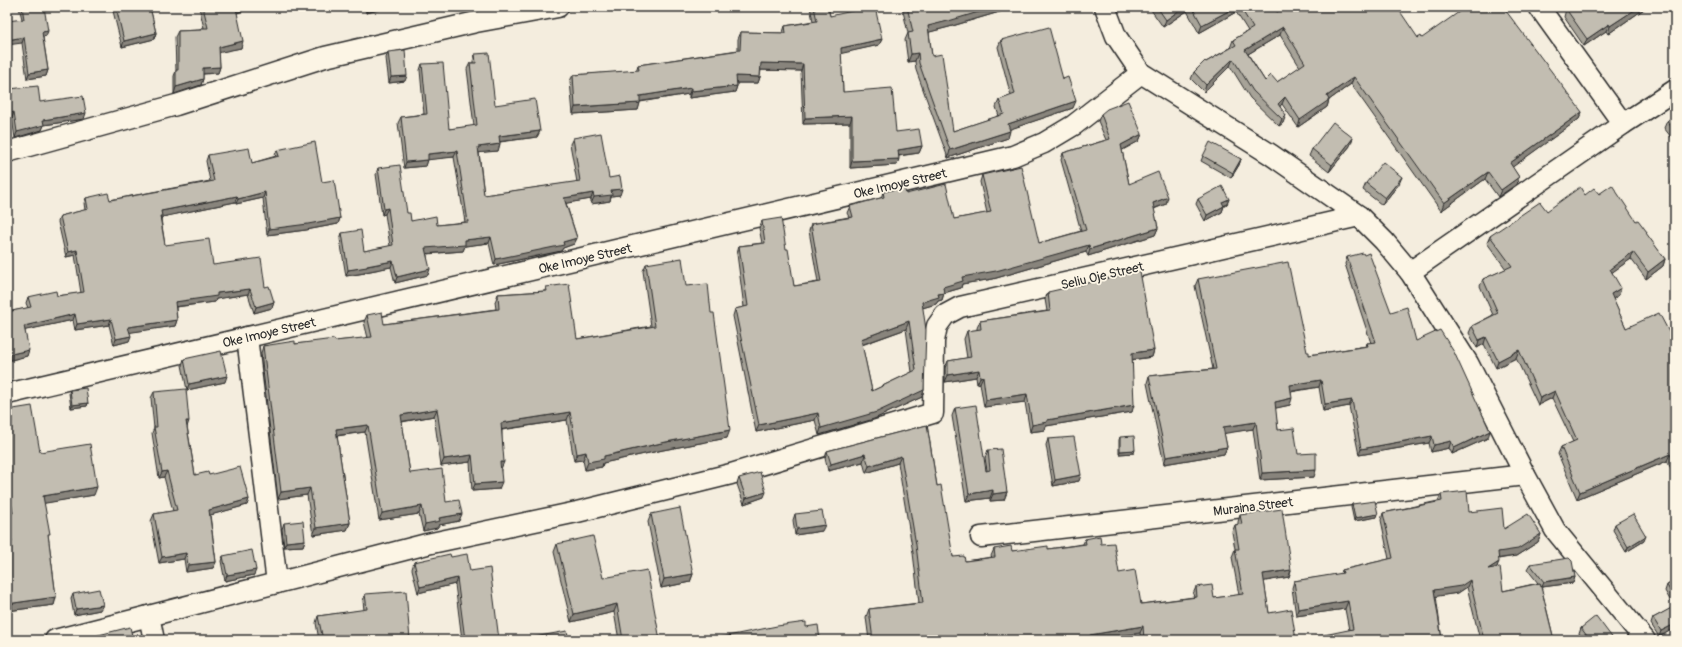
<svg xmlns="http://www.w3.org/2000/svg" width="1682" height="647" font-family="Pangolin,sans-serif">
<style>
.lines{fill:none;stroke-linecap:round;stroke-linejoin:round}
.minor-casing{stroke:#2b2b2b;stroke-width:23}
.minor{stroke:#fcf5e5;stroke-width:20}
.wall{fill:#a7a398;stroke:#2b2b2b;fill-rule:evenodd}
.shaded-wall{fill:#88847c;stroke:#2b2b2b}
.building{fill:#c2bdb1;stroke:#2b2b2b;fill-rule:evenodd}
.labels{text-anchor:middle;stroke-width:3.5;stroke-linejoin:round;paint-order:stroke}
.street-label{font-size:13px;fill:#2b2b2b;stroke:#fcf5e5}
</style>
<rect width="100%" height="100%" fill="#f4edde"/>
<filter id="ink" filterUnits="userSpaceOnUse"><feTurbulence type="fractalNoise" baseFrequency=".025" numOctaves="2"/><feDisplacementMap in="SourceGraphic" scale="8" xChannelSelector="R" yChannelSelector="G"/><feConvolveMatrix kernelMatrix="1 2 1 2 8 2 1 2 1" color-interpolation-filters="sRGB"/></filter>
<g filter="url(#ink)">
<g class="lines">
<g class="minor-casing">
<g id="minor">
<path d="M 1105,7 L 1116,36 L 1141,73 L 1270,154 L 1359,216 L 1384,241 L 1410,272 L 1468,363 L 1525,475 L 1555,530 L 1645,640"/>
<path d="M 1539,7 L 1623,124"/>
<path d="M 7,152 L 176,105 L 325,57 L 476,22 L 558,7"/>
<path d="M 1410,272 L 1623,124 L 1675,90"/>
<path d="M 247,337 L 277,583"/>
<path d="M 7,394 L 1013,156 L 1044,143 L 1074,125 L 1141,73"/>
<path d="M 981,537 L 1525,475"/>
<path d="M 55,640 L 149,616"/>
<path d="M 154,640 L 149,616 L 427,544 L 577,512 L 731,474 L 933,413 L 934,341 L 937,326 L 945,315 L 960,307 L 1359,216"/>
</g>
</g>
<use href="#minor" class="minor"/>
</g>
<g class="wall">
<path d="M 19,7 L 44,7 L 46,36 L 43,37 L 48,70 L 46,76 L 27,79 L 22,43 L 22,19 Z"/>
<path d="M 114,7 L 150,7 L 156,33 L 154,39 L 122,47 L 113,11 Z"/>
<path d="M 199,7 L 253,7 L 237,13 L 241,48 L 219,52 L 220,67 L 218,73 L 203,74 L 203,79 L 201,85 L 174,94 L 174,76 L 176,71 L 175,37 L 178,31 L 200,30 L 201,28 L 204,28 Z"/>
<path d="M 365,7 L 390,7 L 366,13 Z"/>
<path d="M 810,7 L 828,7 L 830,16 L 882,39 L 879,45 L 841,53 L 843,92 L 896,132 L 922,146 L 919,153 L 899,156 L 897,165 L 850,168 L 850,123 L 803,124 L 801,71 L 761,70 L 760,77 L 758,83 L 737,83 L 737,86 L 735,92 L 689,98 L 689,94 L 640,102 L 638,110 L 573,114 L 570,81 L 573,75 L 636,71 L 638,65 L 738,50 L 738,39 L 741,32 L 783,33 L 783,32 L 785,26 L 813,21 Z"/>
<path d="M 902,7 L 1016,7 L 949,27 L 929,32 L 932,56 L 953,131 L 999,116 L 996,107 L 999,100 L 1011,96 L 998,47 L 1001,40 L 1063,79 L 1073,108 L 1010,129 L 1008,138 L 948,158 L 916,70 L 915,61 L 908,62 L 905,40 L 908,33 Z"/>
<path d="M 1149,7 L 1274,7 L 1277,12 L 1422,38 L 1582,112 L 1579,119 L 1512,167 L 1519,177 L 1517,184 L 1498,197 L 1485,179 L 1441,211 L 1351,84 L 1329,100 L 1327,107 L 1298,127 L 1282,104 L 1280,106 L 1283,123 L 1279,126 L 1250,98 L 1230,66 L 1204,92 L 1191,79 L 1194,72 L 1206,62 L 1230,48 L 1233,40 L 1248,31 L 1236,12 L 1199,33 L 1187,11 L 1163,27 ZM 1280,35 L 1300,67 L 1277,82 L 1265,81 L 1248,54 Z"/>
<path d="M 1570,7 L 1647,7 L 1608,34 L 1606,31 L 1584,46 L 1564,17 L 1566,9 Z"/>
<path d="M 388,52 L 405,81 L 389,83 L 386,58 Z"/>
<path d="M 475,54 L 495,105 L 540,131 L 537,137 L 500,142 L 498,151 L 479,152 L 484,195 L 577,182 L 570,144 L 573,138 L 609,178 L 620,195 L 611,196 L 610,201 L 591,204 L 591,199 L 566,203 L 577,238 L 574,244 L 563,248 L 561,251 L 494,265 L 489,243 L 465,246 L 463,251 L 427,254 L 428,275 L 395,283 L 391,267 L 365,272 L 365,273 L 346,276 L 340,239 L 342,233 L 364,251 L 390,246 L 385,214 L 382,215 L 376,174 L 378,168 L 407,213 L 411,221 L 437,225 L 465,222 L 454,157 L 428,159 L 426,166 L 404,168 L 398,123 L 401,117 L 424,114 L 420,70 L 422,64 L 449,129 L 474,126 L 467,69 L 470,63 L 473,63 L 473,61 Z"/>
<path d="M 9,89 L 40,102 L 84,119 L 44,125 L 42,130 L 15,138 L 12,118 L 9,118 L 7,99 L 7,93 Z"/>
<path d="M 1101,114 L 1142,134 L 1139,141 L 1122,150 L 1129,184 L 1166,204 L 1154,209 L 1158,228 L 1155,235 L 1088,256 L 1086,252 L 993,279 L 962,284 L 961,288 L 944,293 L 942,300 L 938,301 L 936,304 L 922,308 L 924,390 L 922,397 L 874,419 L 819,435 L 815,420 L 756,432 L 733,316 L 735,309 L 744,307 L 737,254 L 739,246 L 762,243 L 759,228 L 762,221 L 786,249 L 794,286 L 818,282 L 809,231 L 811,224 L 849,217 L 847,213 L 850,206 L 881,198 L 883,192 L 906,194 L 954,219 L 987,213 L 980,182 L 982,175 L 1039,243 L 1081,231 L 1061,160 L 1063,153 L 1106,140 L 1098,121 ZM 906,329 L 912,372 L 872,391 L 862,345 Z"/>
<path d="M 1675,115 L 1675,142 L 1664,128 L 1667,121 Z"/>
<path d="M 1350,146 L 1329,172 L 1309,156 L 1312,149 Z"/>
<path d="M 277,150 L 322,182 L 340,218 L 338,224 L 306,230 L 267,235 L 263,198 L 236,204 L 235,202 L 162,217 L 161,219 L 165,245 L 265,287 L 274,302 L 272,308 L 254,313 L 248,294 L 216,299 L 215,302 L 176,307 L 177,320 L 175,326 L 130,332 L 129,341 L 114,345 L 109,325 L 75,330 L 73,320 L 25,330 L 27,356 L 7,361 L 7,312 L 28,308 L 26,303 L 28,297 L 57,296 L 81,293 L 75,255 L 66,257 L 58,222 L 60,216 L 85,210 L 84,203 L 86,198 L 110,200 L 210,181 L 206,161 L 208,155 L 252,163 L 276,156 L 275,155 Z"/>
<path d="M 1203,156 L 1241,159 L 1239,165 L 1231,178 L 1201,161 Z"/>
<path d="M 1675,174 L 1675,189 L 1671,183 L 1673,176 Z"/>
<path d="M 1366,183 L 1399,184 L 1382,205 L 1363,190 Z"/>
<path d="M 1599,194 L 1636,221 L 1647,232 L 1646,234 L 1665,259 L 1663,266 L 1646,279 L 1631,259 L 1612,272 L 1619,295 L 1613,299 L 1626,328 L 1669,332 L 1675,328 L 1675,474 L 1674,474 L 1667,461 L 1577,499 L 1558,454 L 1561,447 L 1573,442 L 1552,398 L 1538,405 L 1516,358 L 1496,368 L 1484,344 L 1477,348 L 1469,333 L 1472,326 L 1493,315 L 1480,286 L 1483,279 L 1506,269 L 1487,243 L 1490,236 L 1585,195 Z"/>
<path d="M 1198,199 L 1229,199 L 1227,204 L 1224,206 L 1222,212 L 1205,221 L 1196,204 Z"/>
<path d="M 1347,257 L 1391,312 L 1416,341 L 1488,438 L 1452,454 L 1449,448 L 1431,452 L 1429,443 L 1359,455 L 1349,406 L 1323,411 L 1319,387 L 1291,392 L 1290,405 L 1275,408 L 1278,430 L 1298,454 L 1314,477 L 1260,480 L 1253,429 L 1224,433 L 1227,447 L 1224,454 L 1164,464 L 1147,383 L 1149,376 L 1213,369 L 1195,286 L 1198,279 L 1307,352 L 1309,355 L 1366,346 L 1367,343 L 1371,343 L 1345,264 Z"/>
<path d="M 646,264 L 686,286 L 711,313 L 727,438 L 663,450 L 603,463 L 602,467 L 585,470 L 583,460 L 574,461 L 567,420 L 502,430 L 501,469 L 499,489 L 472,491 L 470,462 L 441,466 L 434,416 L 402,422 L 410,473 L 446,502 L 459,521 L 439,525 L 437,528 L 423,531 L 419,514 L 379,520 L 365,432 L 337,436 L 350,523 L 347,530 L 313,535 L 307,495 L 278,499 L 261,353 L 263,346 L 335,341 L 368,338 L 364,322 L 367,315 L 384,324 L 496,309 L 495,302 L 498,294 L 545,291 L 546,287 L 577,339 L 651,326 L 643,271 Z"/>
<path d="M 1048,292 L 1154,350 L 1152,357 L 1132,360 L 1132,412 L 1046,426 L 1045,430 L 1030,432 L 1025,402 L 984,407 L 980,383 L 977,384 L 976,377 L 945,382 L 945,368 L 948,361 L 967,358 L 964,339 L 967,331 L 977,330 L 977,328 L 980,321 L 1047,311 L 1045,299 Z"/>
<path d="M 184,359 L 225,382 L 187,390 L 182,365 Z"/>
<path d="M 70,390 L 88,403 L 87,406 L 71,408 L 69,393 Z"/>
<path d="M 154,392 L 187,426 L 195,475 L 209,475 L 249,499 L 247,505 L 210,515 L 216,562 L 213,568 L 186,572 L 184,559 L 159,563 L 151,521 L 154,514 L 173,511 L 164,477 L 159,478 L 152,433 L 154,428 L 151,398 Z"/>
<path d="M 955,408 L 986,471 L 987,470 L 985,458 L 988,450 L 1007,492 L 1004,500 L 990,501 L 990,498 L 966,501 L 952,416 Z"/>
<path d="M 7,410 L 40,452 L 94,495 L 44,503 L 56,597 L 54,605 L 7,611 L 7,548 L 8,544 L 7,537 L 7,514 L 9,514 L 7,504 Z"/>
<path d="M 927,425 L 937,486 L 953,557 L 965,561 L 992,557 L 991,556 L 994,549 L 1012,551 L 1048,549 L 1083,544 L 1085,539 L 1101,544 L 1119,573 L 1141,604 L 1194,597 L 1193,594 L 1196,587 L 1214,598 L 1239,595 L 1232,557 L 1235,549 L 1232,532 L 1235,525 L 1238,524 L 1238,522 L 1240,515 L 1291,570 L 1289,577 L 1264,581 L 1269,613 L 1296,640 L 1141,640 L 1140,633 L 1100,640 L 869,640 L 866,617 L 869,609 L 919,603 L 913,553 L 898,463 L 866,473 L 863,462 L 828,471 L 825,458 L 827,451 Z"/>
<path d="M 1120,437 L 1134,453 L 1119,454 L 1119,440 Z"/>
<path d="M 1048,439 L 1079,481 L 1053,486 L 1046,445 Z"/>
<path d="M 739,478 L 764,497 L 744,504 L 737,484 Z"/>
<path d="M 1441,494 L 1469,512 L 1504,529 L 1541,534 L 1538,542 L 1516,556 L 1498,559 L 1497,567 L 1503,591 L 1538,583 L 1527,569 L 1530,564 L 1575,577 L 1573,583 L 1542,587 L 1541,586 L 1554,640 L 1480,640 L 1467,587 L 1458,593 L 1436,596 L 1442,640 L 1349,630 L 1345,609 L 1296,616 L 1292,588 L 1294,581 L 1341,574 L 1342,570 L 1389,559 L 1381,520 L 1383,513 L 1438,501 Z"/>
<path d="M 1352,504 L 1377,517 L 1354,521 L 1351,507 Z"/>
<path d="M 651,514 L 693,574 L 690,582 L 661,588 L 648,522 Z"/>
<path d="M 795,514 L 822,531 L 795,535 L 793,520 Z"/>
<path d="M 284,523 L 305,540 L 303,546 L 284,547 L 282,529 Z"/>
<path d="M 1615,524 L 1644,541 L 1626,552 L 1613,530 Z"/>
<path d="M 557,544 L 603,578 L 660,640 L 619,640 L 614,612 L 571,622 L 554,552 Z"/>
<path d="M 223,556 L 254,575 L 225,581 L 221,561 Z"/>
<path d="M 451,557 L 470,571 L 499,640 L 462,640 L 455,584 L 418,593 L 412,569 L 414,562 Z"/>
<path d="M 1675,581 L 1675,633 L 1673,629 L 1659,637 L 1651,624 L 1653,618 L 1674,607 L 1665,591 L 1667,585 Z"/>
<path d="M 73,594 L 100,610 L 74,615 L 71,599 Z"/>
<path d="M 365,594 L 410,640 L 319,640 L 316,623 L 318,616 L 364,610 L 363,601 Z"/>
<path d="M 1581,628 L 1614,640 L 1584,640 L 1579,634 Z"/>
</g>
<g class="shaded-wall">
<path d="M 239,7 L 253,7 L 234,14 L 236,8 Z"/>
<path d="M 369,7 L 390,7 L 366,13 Z"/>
<path d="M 995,7 L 1016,7 L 949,27 L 926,33 L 928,26 Z"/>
<path d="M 1184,7 L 1188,7 L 1187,11 L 1163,27 L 1166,20 Z"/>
<path d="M 1236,7 L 1238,7 L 1236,12 L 1199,33 L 1202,25 Z"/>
<path d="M 1639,7 L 1647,7 L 1608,34 L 1610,26 Z"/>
<path d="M 1609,24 L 1606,31 L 1584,46 L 1587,39 Z"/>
<path d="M 1283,27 L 1280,35 L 1243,57 L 1245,50 Z"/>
<path d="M 48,31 L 46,36 L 40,37 L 42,32 Z"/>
<path d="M 156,33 L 154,39 L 122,47 L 124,41 Z"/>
<path d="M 24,37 L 22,43 L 7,45 L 7,40 Z"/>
<path d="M 882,39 L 879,45 L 839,54 L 841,48 Z"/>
<path d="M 243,41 L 241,48 L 217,53 L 219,47 Z"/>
<path d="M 918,53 L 915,61 L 908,62 L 911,54 Z"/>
<path d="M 1233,59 L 1230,66 L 1204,92 L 1206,85 Z"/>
<path d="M 761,63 L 803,64 L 801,71 L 758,70 Z"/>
<path d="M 220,67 L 218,73 L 201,74 L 203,68 Z"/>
<path d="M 48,70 L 46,76 L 27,79 L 29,73 Z"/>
<path d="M 407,76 L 405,81 L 389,83 L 391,77 Z"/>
<path d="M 736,76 L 760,77 L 758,83 L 734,83 Z"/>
<path d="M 1354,77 L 1351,84 L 1329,100 L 1327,107 L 1298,127 L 1300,120 L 1327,96 Z"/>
<path d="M 203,79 L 201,85 L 174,94 L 176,87 Z"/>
<path d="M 737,86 L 735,92 L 689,98 L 691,91 Z"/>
<path d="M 691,88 L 689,94 L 637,102 L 640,96 Z"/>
<path d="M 1285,97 L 1282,104 L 1276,111 L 1278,104 Z"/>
<path d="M 1076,101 L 1073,108 L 1005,131 L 1008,124 Z"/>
<path d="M 640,103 L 638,110 L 573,114 L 575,107 Z"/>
<path d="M 14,112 L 12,118 L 9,118 L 11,113 Z"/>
<path d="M 1582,112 L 1579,119 L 1507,171 L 1510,163 Z"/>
<path d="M 86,113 L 84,119 L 44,125 L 42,130 L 15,138 L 17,132 L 43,120 Z"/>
<path d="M 1286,115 L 1283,123 L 1279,126 L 1282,119 Z"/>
<path d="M 852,116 L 850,123 L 803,124 L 805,118 Z"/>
<path d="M 540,131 L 537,137 L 497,142 L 499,136 Z"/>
<path d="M 1010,131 L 1008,138 L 948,158 L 950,150 Z"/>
<path d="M 1142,134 L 1139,141 L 1119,152 L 1121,145 Z"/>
<path d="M 1353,138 L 1350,146 L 1329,172 L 1332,165 Z"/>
<path d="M 500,144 L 498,151 L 476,153 L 478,147 Z"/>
<path d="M 922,146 L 919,153 L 896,156 L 898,150 Z"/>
<path d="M 457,151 L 454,157 L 426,160 L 428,154 Z"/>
<path d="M 899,159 L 897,165 L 850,168 L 852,161 Z"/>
<path d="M 1241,159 L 1239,165 L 1231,178 L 1233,173 Z"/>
<path d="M 428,160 L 426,166 L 404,168 L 406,162 Z"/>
<path d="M 1488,172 L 1485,179 L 1441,211 L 1444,203 Z"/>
<path d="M 1402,177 L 1399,184 L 1382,205 L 1385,198 Z"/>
<path d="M 1519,177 L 1517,184 L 1498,197 L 1501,190 Z"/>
<path d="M 622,189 L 620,195 L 611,196 L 610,201 L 591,204 L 594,197 L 611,190 Z"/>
<path d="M 265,192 L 263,198 L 236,204 L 238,199 Z"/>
<path d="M 593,193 L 591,199 L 562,204 L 564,198 Z"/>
<path d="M 237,196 L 235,202 L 162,217 L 160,222 L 161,211 Z"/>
<path d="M 1168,197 L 1166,204 L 1150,210 L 1153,203 Z"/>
<path d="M 1229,199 L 1227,204 L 1220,208 L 1222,202 Z"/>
<path d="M 1224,206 L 1222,212 L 1205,221 L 1207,215 Z"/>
<path d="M 388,208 L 385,214 L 382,215 L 384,209 Z"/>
<path d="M 340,218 L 338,224 L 306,230 L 267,235 L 269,229 Z"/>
<path d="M 1158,228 L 1155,235 L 1088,256 L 1090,249 Z"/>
<path d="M 491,237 L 489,243 L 465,246 L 463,251 L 423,254 L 425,248 L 465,240 Z"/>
<path d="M 577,238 L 574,244 L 563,248 L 561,251 L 494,265 L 496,259 L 563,242 Z"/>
<path d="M 1089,245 L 1086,252 L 993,279 L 962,284 L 961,288 L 940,294 L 943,287 L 962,277 Z"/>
<path d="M 77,250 L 75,255 L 66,257 L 68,252 Z"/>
<path d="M 1633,252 L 1631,259 L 1607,276 L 1610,269 Z"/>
<path d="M 1665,259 L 1663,266 L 1646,279 L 1648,272 Z"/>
<path d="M 393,261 L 391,267 L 365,272 L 365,273 L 346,276 L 348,270 Z"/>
<path d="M 430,269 L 428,275 L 395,283 L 397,277 Z"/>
<path d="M 1621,288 L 1619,295 L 1608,302 L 1611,294 Z"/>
<path d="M 250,289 L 248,294 L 216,299 L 215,302 L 173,307 L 175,302 L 217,293 Z"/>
<path d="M 944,293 L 942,300 L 938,301 L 936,304 L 919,309 L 922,302 L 938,294 Z"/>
<path d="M 274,302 L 272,308 L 254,313 L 256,307 Z"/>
<path d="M 75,314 L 73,320 L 22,331 L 24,326 Z"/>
<path d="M 111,319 L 109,325 L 75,330 L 77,324 Z"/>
<path d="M 177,320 L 175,326 L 126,333 L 128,327 Z"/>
<path d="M 909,321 L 906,329 L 858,346 L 861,339 Z"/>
<path d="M 131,336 L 129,341 L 114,345 L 116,339 Z"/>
<path d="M 1486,337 L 1484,344 L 1477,348 L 1479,340 Z"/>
<path d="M 29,350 L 27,356 L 7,361 L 7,355 Z"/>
<path d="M 1154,350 L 1152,357 L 1129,360 L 1132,353 Z"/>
<path d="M 1519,350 L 1516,358 L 1496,368 L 1498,361 Z"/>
<path d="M 979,370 L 976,377 L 945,382 L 948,375 Z"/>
<path d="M 227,376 L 225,382 L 187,390 L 189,384 Z"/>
<path d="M 983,376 L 980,383 L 977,384 L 980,377 Z"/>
<path d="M 1321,380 L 1319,387 L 1287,392 L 1290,385 Z"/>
<path d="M 924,390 L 922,397 L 874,419 L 819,435 L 821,428 Z"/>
<path d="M 1555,391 L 1552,398 L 1538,405 L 1540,398 Z"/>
<path d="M 1027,394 L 1025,402 L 984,407 L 986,400 Z"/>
<path d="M 1292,398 L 1290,405 L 1272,409 L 1275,402 Z"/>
<path d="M 1352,400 L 1349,406 L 1323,411 L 1325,404 Z"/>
<path d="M 88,403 L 87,406 L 71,408 L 72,405 Z"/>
<path d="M 1134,405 L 1132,412 L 1046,426 L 1045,430 L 1030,432 L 1032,425 L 1047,420 Z"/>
<path d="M 437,409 L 434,416 L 399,422 L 401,415 Z"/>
<path d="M 570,412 L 567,420 L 499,430 L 501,423 Z"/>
<path d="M 818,413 L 815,420 L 756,432 L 759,425 Z"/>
<path d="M 186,421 L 189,421 L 187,427 Z"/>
<path d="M 1256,422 L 1253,429 L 1221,434 L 1223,427 Z"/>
<path d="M 368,425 L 365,432 L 333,436 L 336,429 Z"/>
<path d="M 730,430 L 727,438 L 663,450 L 603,463 L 602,467 L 585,470 L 588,462 L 604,456 L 666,442 Z"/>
<path d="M 1490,431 L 1488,438 L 1452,454 L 1454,448 Z"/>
<path d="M 1432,436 L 1429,443 L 1359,455 L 1361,449 Z"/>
<path d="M 1451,441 L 1449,448 L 1431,452 L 1434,445 Z"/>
<path d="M 1227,447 L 1224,454 L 1164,464 L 1166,457 Z"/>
<path d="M 1135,450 L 1134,453 L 1119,454 L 1120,451 Z"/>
<path d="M 586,452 L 583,460 L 574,461 L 577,454 Z"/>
<path d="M 865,454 L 863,462 L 828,471 L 831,464 Z"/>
<path d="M 1670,454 L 1667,461 L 1577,499 L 1580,492 Z"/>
<path d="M 472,455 L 470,462 L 441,466 L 444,459 Z"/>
<path d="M 901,456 L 898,463 L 866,473 L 869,466 Z"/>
<path d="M 500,462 L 504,462 L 501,469 L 498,469 Z"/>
<path d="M 1316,470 L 1314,477 L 1260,480 L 1262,473 Z"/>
<path d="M 167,471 L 164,477 L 159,478 L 162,472 Z"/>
<path d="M 1081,475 L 1079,481 L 1053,486 L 1055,480 Z"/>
<path d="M 502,482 L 499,489 L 472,491 L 475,484 Z"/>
<path d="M 97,487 L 94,495 L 40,504 L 43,496 Z"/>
<path d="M 310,488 L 307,495 L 278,499 L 281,492 Z"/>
<path d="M 993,490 L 990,498 L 966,501 L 969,494 Z"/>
<path d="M 766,492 L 764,497 L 744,504 L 746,498 Z"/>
<path d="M 1007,492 L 1004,500 L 990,501 L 993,494 Z"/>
<path d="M 249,499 L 247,505 L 207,516 L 209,510 Z"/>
<path d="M 422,506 L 419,514 L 379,520 L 382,513 Z"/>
<path d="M 462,514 L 459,521 L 439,525 L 437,528 L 423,531 L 425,524 L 439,518 Z"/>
<path d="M 1378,514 L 1377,517 L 1354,521 L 1355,518 Z"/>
<path d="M 350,523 L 347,530 L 313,535 L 316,528 Z"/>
<path d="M 825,525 L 822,531 L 795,535 L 797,529 Z"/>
<path d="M 1541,534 L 1538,542 L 1516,556 L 1495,559 L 1498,552 Z"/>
<path d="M 1646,536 L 1644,541 L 1626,552 L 1628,547 Z"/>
<path d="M 305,540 L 303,546 L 284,547 L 286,542 Z"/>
<path d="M 186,553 L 184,559 L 159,563 L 162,557 Z"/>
<path d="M 216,562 L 213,568 L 186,572 L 188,565 Z"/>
<path d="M 1499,562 L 1496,569 L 1488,569 Z"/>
<path d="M 256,570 L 254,575 L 225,581 L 227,575 Z"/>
<path d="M 1291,570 L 1289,577 L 1260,582 L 1263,574 Z"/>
<path d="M 693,574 L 690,582 L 661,588 L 664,579 Z"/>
<path d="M 1575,577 L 1573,583 L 1542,587 L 1544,582 Z"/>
<path d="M 457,578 L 455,584 L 418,593 L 420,587 Z"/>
<path d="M 1470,580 L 1467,587 L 1458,593 L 1432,597 L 1434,590 Z"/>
<path d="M 56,597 L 54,605 L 7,611 L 7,604 Z"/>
<path d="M 1348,601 L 1345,609 L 1296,616 L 1298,609 Z"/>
<path d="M 617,604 L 614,612 L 571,622 L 574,614 Z"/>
<path d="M 103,605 L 100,610 L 74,615 L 76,609 Z"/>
<path d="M 1675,624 L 1673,629 L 1659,637 L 1661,631 Z"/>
<path d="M 1143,626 L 1140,633 L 1100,640 L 1088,640 L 1090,635 Z"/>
<path d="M 1254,637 L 1253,640 L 1230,640 Z"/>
</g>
<g class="building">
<path d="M 22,7 L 44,7 L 48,31 L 42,32 L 48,70 L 29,73 L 24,37 L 7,40 L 7,21 L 24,19 Z"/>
<path d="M 116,7 L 150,7 L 156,33 L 124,41 Z"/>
<path d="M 203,7 L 239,7 L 236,8 L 243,41 L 219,47 L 220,67 L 203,68 L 203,79 L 176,87 L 176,70 L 178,70 L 178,31 L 201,30 L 201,28 L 208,28 Z"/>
<path d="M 814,7 L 828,7 L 830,16 L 870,7 L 875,7 L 882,39 L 841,48 L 843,92 L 892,88 L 896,132 L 919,129 L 922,146 L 898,150 L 899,159 L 852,161 L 852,116 L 805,118 L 803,64 L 761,63 L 760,77 L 736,76 L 737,86 L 691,91 L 691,88 L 640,96 L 640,103 L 575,107 L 573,75 L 639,70 L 638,65 L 740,50 L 741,32 L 786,33 L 785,26 L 817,21 Z"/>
<path d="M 907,7 L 995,7 L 952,20 L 928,26 L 932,56 L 942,54 L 953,131 L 1004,114 L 999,100 L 1015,94 L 1001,40 L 1049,27 L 1063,79 L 1068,77 L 1076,101 L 1008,124 L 1010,131 L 950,150 L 919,63 L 918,53 L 911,54 L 908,33 L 913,32 Z"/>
<path d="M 1157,7 L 1184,7 L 1166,20 Z"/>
<path d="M 1192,7 L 1236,7 L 1202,25 Z"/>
<path d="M 1240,7 L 1274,7 L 1277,12 L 1285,7 L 1397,7 L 1418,38 L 1421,36 L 1422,38 L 1466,7 L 1503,7 L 1582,112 L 1510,163 L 1519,177 L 1501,190 L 1488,172 L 1444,203 L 1354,77 L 1327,96 L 1329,100 L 1300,120 L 1285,97 L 1278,104 L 1286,115 L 1282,119 L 1253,91 L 1233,59 L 1206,85 L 1194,72 L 1205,61 L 1206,62 L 1236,45 L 1233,40 L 1253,28 ZM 1283,27 L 1305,63 L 1277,82 L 1271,75 L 1265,81 L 1245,50 Z"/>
<path d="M 1570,7 L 1639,7 L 1610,26 L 1609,24 L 1587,39 L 1566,9 Z"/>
<path d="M 405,50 L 407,76 L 391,77 L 388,52 Z"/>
<path d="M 489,53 L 495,105 L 535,99 L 540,131 L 499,136 L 500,144 L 478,147 L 484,195 L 580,181 L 573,138 L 601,133 L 609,178 L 620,176 L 622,189 L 611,190 L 612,195 L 594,197 L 593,193 L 564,198 L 577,238 L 563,242 L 564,245 L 496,259 L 491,237 L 465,240 L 465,245 L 425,248 L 430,269 L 397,277 L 393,261 L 367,266 L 367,267 L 348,270 L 342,233 L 361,230 L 364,251 L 393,245 L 388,208 L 384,209 L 378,168 L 400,165 L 407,213 L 410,213 L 411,221 L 436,216 L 437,225 L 468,222 L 457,151 L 428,154 L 428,160 L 406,162 L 401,117 L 427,114 L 422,64 L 443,63 L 449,129 L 477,125 L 470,63 L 476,63 L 475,54 Z"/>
<path d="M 38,86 L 40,102 L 83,96 L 86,113 L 43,120 L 44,125 L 17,132 L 14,112 L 11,113 L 9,89 Z"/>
<path d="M 1128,101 L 1142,134 L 1121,145 L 1129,184 L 1158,172 L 1168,197 L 1153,203 L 1158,228 L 1090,249 L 1089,245 L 996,271 L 962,277 L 963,281 L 943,287 L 944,293 L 938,294 L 939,297 L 922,302 L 926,330 L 924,390 L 877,412 L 821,428 L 818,413 L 759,425 L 735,309 L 748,306 L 739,246 L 765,243 L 762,221 L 781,218 L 786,249 L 788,249 L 794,286 L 821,282 L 811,224 L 853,217 L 850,206 L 884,197 L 883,192 L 904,187 L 906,194 L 946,184 L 954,219 L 991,212 L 982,175 L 1021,166 L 1039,243 L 1086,230 L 1063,153 L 1110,139 L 1101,114 L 1107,109 ZM 909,321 L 916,370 L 872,391 L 861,339 Z"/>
<path d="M 1675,115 L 1675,132 L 1667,121 Z"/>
<path d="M 1333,122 L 1353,138 L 1332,165 L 1312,149 Z"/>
<path d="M 315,142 L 322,182 L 334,180 L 340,218 L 308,224 L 269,229 L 265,192 L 238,199 L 237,196 L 161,211 L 162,216 L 160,216 L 165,245 L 209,239 L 213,265 L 261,258 L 265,287 L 269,286 L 274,302 L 256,307 L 250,289 L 217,293 L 217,296 L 175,302 L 177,320 L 128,327 L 131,336 L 116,339 L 111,319 L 77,324 L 75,314 L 24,326 L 29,350 L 7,355 L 7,312 L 31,307 L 28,297 L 56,291 L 57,296 L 84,292 L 77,250 L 68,252 L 60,216 L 88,209 L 86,198 L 108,193 L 110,200 L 214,181 L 208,155 L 249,148 L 252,163 L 279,156 L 277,150 Z"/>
<path d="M 1210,142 L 1241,159 L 1233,173 L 1203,156 Z"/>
<path d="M 1383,162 L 1402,177 L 1385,198 L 1366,183 Z"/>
<path d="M 1612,185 L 1636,221 L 1638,220 L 1647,232 L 1646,233 L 1665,259 L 1648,272 L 1633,252 L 1610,269 L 1621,288 L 1611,294 L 1626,328 L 1659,313 L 1669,332 L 1675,328 L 1675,463 L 1670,454 L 1580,492 L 1561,447 L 1577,440 L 1555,391 L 1540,398 L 1519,350 L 1498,361 L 1486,337 L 1479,340 L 1472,326 L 1498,313 L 1483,279 L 1512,266 L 1490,236 L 1540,202 L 1547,211 L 1580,187 L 1585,195 L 1594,188 L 1599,194 Z"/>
<path d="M 1222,186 L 1229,199 L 1222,202 L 1224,206 L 1207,215 L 1198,199 Z"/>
<path d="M 1363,253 L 1364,255 L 1369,253 L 1391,312 L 1407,307 L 1416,341 L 1440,330 L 1454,352 L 1490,431 L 1454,448 L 1451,441 L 1434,445 L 1432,436 L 1361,449 L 1352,400 L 1325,404 L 1321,380 L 1290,385 L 1292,398 L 1275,402 L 1278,430 L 1294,428 L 1298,454 L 1316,453 L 1316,470 L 1262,473 L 1256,422 L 1223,427 L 1227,447 L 1166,457 L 1149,376 L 1216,369 L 1198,279 L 1288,262 L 1307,352 L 1309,352 L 1309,355 L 1368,346 L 1367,343 L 1376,342 L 1347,257 Z"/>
<path d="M 682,258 L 686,286 L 708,284 L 711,313 L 714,313 L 730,430 L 666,442 L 604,456 L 604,459 L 588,462 L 586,452 L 577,454 L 570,412 L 501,423 L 504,462 L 500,462 L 502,482 L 475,484 L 472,455 L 444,459 L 437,409 L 401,415 L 410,473 L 442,469 L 446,502 L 459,500 L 462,514 L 439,518 L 440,521 L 425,524 L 422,506 L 382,513 L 368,425 L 336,429 L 350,523 L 316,528 L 310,488 L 281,492 L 263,346 L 295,341 L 295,344 L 334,339 L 335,341 L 372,337 L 367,315 L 382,312 L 384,324 L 499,309 L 498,294 L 547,291 L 546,287 L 569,284 L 577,339 L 655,326 L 646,264 Z"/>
<path d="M 1140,271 L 1154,350 L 1132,353 L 1134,405 L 1047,420 L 1047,422 L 1032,425 L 1027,394 L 986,400 L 983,376 L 980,377 L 979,370 L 948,375 L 948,361 L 971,357 L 967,331 L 981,329 L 980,321 L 1050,311 L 1048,292 Z"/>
<path d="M 221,351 L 227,376 L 189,384 L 184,359 Z"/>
<path d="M 86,388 L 88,403 L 72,405 L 70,390 Z"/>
<path d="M 186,389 L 189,421 L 186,421 L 195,475 L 208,472 L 209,475 L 240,467 L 249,499 L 209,510 L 216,562 L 188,565 L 186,553 L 162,557 L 154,514 L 177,510 L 167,471 L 162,472 L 154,427 L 157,427 L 154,392 Z"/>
<path d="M 976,405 L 986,471 L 990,470 L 988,450 L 1001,449 L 1007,492 L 993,494 L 993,490 L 969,494 L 955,408 Z"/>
<path d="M 32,406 L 40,452 L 90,444 L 97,487 L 43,496 L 50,534 L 48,534 L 56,597 L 7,604 L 7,550 L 10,550 L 9,543 L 12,542 L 7,514 L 13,513 L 7,479 L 7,410 Z"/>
<path d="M 927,425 L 937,486 L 941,485 L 953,557 L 964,556 L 965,561 L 995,557 L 994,549 L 1011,546 L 1012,551 L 1048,546 L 1048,549 L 1086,544 L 1085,539 L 1100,536 L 1101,544 L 1114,543 L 1119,573 L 1135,570 L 1141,604 L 1197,597 L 1196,587 L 1212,585 L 1214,598 L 1243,594 L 1235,549 L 1239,549 L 1235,525 L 1242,524 L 1240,515 L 1282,509 L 1291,570 L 1263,574 L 1269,613 L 1291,609 L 1296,640 L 1254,640 L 1254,637 L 1230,640 L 1144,640 L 1143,626 L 1090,635 L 1091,640 L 873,640 L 869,609 L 923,603 L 916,545 L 901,456 L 869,466 L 865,454 L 831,464 L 827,451 Z"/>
<path d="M 1134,436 L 1135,450 L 1120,451 L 1120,437 Z"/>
<path d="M 1074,437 L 1081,475 L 1055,480 L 1048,439 Z"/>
<path d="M 760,472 L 766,492 L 746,498 L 739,478 Z"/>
<path d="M 1467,491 L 1469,512 L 1502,508 L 1504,529 L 1528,514 L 1541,534 L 1518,549 L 1498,552 L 1499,562 L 1488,569 L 1500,567 L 1503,591 L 1540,583 L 1554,640 L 1484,640 L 1470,580 L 1461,586 L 1434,590 L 1442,640 L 1300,640 L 1353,629 L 1348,601 L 1298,609 L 1294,581 L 1343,573 L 1342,570 L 1393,558 L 1383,513 L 1442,501 L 1441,494 Z"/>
<path d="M 1375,501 L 1378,514 L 1355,518 L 1352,504 Z"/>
<path d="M 680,508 L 693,574 L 664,579 L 651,514 Z"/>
<path d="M 822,511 L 825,525 L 797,529 L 795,514 Z"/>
<path d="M 1633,514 L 1646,536 L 1628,547 L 1615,524 Z"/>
<path d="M 303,521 L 305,540 L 286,542 L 284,523 Z"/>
<path d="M 593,536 L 603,578 L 647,570 L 660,640 L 623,640 L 617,604 L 574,614 L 557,544 Z"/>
<path d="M 252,550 L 256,570 L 227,575 L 223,556 Z"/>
<path d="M 450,554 L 451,557 L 467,554 L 470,571 L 490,568 L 499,640 L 465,640 L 457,578 L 420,587 L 414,562 Z"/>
<path d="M 1569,558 L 1572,561 L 1575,577 L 1544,582 L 1530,564 Z"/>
<path d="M 1675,581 L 1675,600 L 1667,585 Z"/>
<path d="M 99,589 L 103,605 L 76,609 L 73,594 Z"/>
<path d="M 406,591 L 410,640 L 323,640 L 318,616 L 367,609 L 365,594 Z"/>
<path d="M 1675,606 L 1675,624 L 1661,631 L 1653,618 Z"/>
<path d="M 1596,616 L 1614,640 L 1590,640 L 1581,628 Z"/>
<path d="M 806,622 L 806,627 L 818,625 L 820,640 L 719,640 L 718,638 L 777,626 Z"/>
<path d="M 130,627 L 133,640 L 79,640 Z"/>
<path d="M 567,631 L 569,640 L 518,640 Z"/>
</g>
</g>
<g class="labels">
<g class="street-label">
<text transform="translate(900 183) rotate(-13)" y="5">Oke Imoye Street</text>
<text transform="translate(585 258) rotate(-13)" y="5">Oke Imoye Street</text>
<text transform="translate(1102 275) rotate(-13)" y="5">Seliu Oje Street</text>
<text transform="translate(269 332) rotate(-13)" y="5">Oke Imoye Street</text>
<text transform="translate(1253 506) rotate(-7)" y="5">Muraina Street</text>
</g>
</g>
<rect width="1682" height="647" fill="none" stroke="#fcf5e5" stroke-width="24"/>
<rect x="12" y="12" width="1658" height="623" fill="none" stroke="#2b2b2b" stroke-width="1.5" filter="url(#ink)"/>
</svg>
